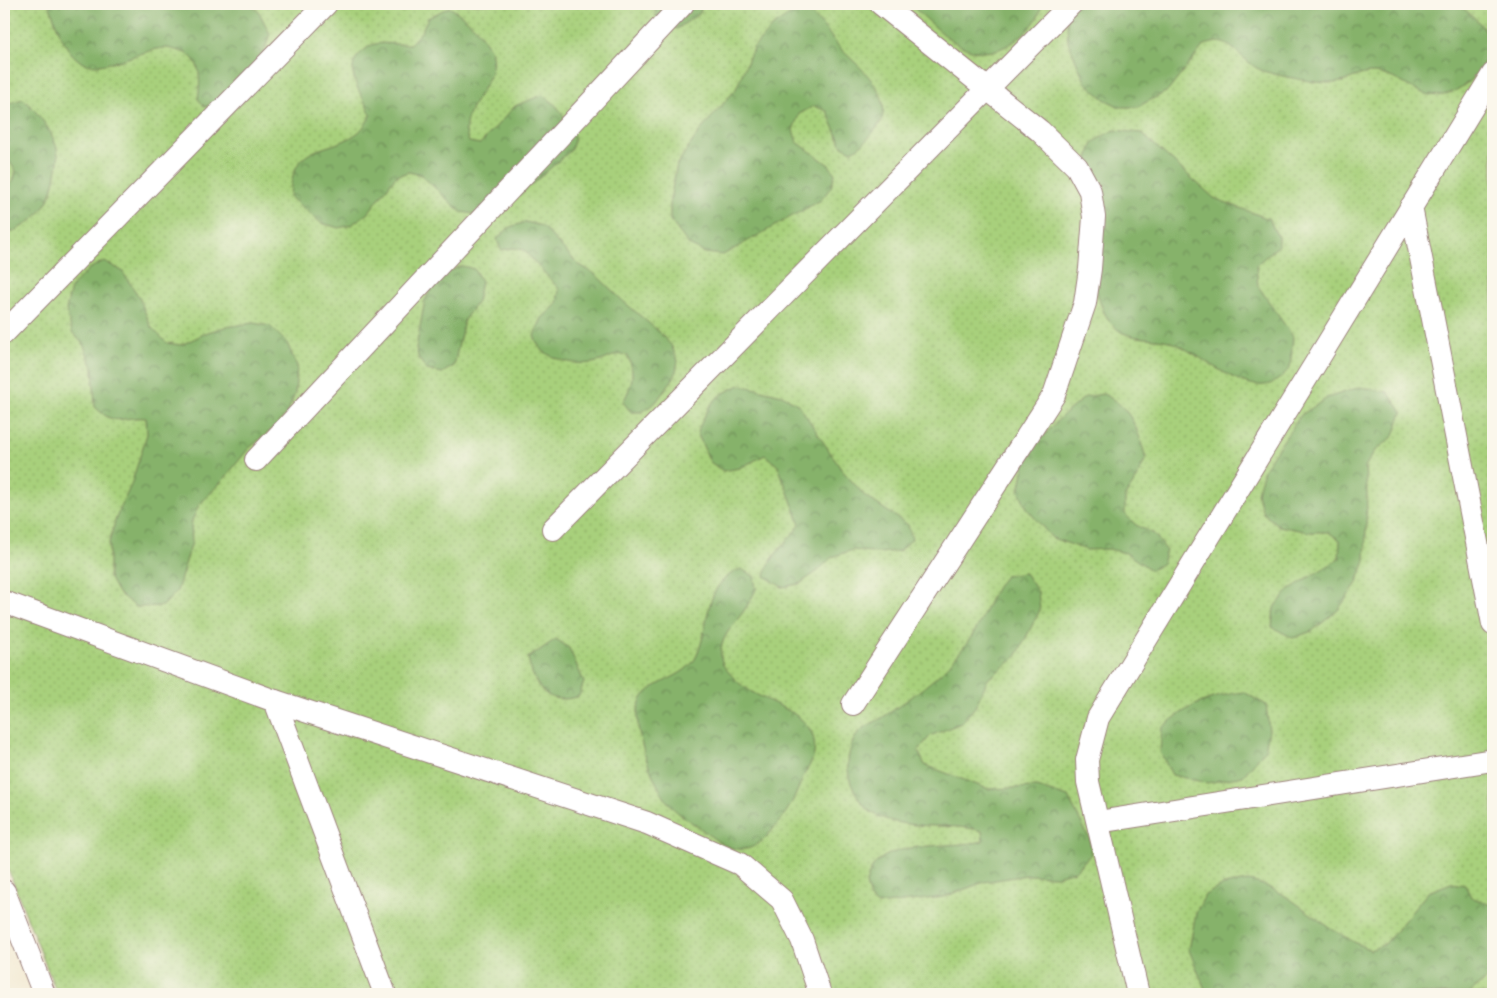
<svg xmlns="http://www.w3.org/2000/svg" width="1497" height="998" font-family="'Balsamiq Sans',sans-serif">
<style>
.grass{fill:url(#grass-dots);stroke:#797853}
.forest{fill:url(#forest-crowns);stroke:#68684b}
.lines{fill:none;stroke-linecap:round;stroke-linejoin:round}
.lane-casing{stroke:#9e847f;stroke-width:24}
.lane{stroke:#fff;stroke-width:22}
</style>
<defs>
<pattern id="grass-dots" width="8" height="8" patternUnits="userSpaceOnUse" patternTransform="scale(1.25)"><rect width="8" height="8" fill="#a8d07b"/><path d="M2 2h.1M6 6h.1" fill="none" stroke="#92b26a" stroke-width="1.8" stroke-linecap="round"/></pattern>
<pattern id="forest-crowns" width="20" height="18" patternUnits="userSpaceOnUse" patternTransform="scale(1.25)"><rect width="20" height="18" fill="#86b26b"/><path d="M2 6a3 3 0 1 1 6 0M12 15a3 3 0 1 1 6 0" fill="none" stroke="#709058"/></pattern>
</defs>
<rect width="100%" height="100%" fill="#fbf7ec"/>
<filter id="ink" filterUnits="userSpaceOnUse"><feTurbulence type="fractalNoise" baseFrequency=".02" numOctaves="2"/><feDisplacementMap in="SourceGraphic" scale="10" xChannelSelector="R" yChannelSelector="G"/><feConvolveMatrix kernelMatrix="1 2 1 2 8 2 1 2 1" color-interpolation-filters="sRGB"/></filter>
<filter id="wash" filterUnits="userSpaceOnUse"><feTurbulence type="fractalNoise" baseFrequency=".0096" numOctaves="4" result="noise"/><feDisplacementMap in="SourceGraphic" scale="20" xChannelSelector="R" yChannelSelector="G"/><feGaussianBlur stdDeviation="1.12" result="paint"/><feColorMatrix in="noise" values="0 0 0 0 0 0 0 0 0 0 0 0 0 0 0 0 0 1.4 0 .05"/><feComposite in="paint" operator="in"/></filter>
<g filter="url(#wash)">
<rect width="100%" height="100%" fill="#f3ead3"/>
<path class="grass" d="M 4,4 L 1493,4 L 1493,994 L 57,994 L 4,859 Z"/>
<g class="forest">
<path d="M 49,4 L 250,4 L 259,12 L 270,34 L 263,55 L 216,102 L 205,107 L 198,99 C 201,79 202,57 180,51 C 175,50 170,48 165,48 C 142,49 99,75 80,61 C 62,49 56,22 49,4 Z"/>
<path d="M 654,4 L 702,4 L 700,13 L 677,29 L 657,21 Z"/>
<path d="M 909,4 L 1041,4 C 1041,17 1032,26 1022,35 C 974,76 945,33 909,4 Z"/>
<path d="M 1066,4 L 1456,4 C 1473,14 1483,25 1492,43 C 1486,61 1479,75 1463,86 C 1425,112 1411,78 1375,73 C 1359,72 1348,82 1335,83 C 1318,84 1280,76 1263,71 C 1246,65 1235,44 1219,42 C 1215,42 1209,44 1204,45 L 1168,91 L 1137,107 L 1120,107 L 1104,99 L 1085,82 L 1068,41 Z"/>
<path d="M 449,7 C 464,16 473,24 483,38 C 485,42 490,47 491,51 C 502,85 453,109 469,142 L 480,144 L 515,106 L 542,95 C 560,104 566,121 575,138 L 571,150 L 505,208 L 473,214 L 461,212 L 421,175 L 409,172 L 396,176 L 368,213 L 351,225 L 339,228 L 321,223 L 290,197 C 292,138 330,156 360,131 C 364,127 368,120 371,115 C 364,96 340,70 362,52 C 366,49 370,45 375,44 C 386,42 398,45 410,44 L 421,32 L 428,18 Z"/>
<path d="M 808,12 C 823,22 831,39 844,52 C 864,71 900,101 875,130 C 868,139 862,146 852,151 L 842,146 L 827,111 L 814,106 L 799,114 L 793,130 L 797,142 L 829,165 L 835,174 L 831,187 L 821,200 L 723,255 L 705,253 L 689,245 L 670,220 L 670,200 L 677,164 L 699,132 L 736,89 L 753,48 L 773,26 L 792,13 Z"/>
<path d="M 23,99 C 38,112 55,134 58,154 C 59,160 57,168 56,174 C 51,207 34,224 4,235 L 4,187 L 13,182 L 16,171 L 9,161 L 4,163 L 4,105 Z"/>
<path d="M 1115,130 L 1141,133 L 1214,198 L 1269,219 L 1278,237 L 1278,246 L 1256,265 L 1258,286 L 1293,337 L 1290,368 C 1286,372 1281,378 1276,381 C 1247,400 1197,350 1169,341 C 1153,337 1130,340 1117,329 C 1104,319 1099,300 1095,285 C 1093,256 1081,172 1091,148 C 1094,139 1107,134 1115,130 Z"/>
<path d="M 526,222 L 542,226 L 578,264 L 595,274 L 623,301 L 658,331 L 671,345 L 678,361 L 675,376 L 656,402 L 642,412 L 631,412 L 623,402 C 632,386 636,372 627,355 C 612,353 610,359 597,362 C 581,366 555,362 541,349 C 538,346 536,340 534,336 L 542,318 L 557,304 L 559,289 L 524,250 L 513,248 L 501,250 L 497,239 L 510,227 Z"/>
<path d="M 104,261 L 122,271 L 139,297 L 151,327 L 167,343 L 181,345 L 208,332 L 225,327 L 253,323 L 270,326 L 287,343 L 297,366 L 295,394 L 287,413 L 274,428 L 248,449 L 225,478 L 199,505 L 191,523 L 192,542 L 177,591 L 163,606 L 136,607 L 118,593 L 109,577 L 109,543 L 116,518 L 131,485 L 147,434 L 146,418 C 119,416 117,428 95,407 L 93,367 L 83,344 L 72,332 L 66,310 L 71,287 L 89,269 Z"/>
<path d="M 462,266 L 474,269 L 481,281 L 477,302 L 464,320 L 454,366 L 442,373 L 427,370 L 419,359 L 416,348 L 425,300 L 432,287 L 445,273 Z"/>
<path d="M 740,385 L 782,395 L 799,405 L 841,469 L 865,496 L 908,525 L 912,539 L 899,551 L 879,553 L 853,550 L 832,557 L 818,571 L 799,584 L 782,587 L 765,576 C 769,555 789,542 800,524 L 778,466 L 765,455 L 740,468 L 723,471 L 710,462 L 697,432 C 710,405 710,398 740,385 Z"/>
<path d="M 1360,387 L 1388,392 L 1402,412 L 1394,436 L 1374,452 L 1365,467 L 1367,493 L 1365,561 L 1357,583 L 1338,610 L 1312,631 L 1293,638 L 1272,627 L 1274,608 L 1290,589 L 1339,559 L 1340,540 L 1328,532 L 1309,532 L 1279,526 L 1263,513 L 1257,493 L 1265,467 L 1301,415 L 1327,398 Z"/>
<path d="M 1103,394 C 1132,407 1137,429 1146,458 L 1136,480 L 1125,496 L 1125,514 L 1136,525 L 1154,534 L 1166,550 L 1162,564 L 1151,570 L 1126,553 L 1108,549 L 1087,550 L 1052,538 L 1028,510 L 1019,491 L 1025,463 L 1038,442 L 1062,416 L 1085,397 Z"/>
<path d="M 741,569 L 754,576 L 756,589 C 753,596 749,603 745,609 C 734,626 716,639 722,662 C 723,667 729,672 733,677 C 757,706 821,707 814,754 C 813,761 807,769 804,775 C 798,789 793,803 784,815 C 775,827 760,848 745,849 C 729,851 717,841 705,832 C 694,823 678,815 669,804 C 653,783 632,731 639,705 C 646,680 687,680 697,655 C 711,623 702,584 741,569 Z"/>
<path d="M 1025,573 L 1038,592 L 1040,610 L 1016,657 L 988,679 L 975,707 L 961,723 L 930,736 L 918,751 L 925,765 L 988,789 L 1037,787 L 1068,797 L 1090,840 L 1091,854 L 1075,871 L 1057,876 L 1027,875 L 984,882 L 944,897 L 878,905 L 870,899 L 866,883 C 868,878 870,870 874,865 C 897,839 952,849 983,841 L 982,831 C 947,821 904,833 871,812 C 862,806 858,797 853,788 C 844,771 847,742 863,728 C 868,725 875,722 880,719 C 900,706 933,682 949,665 C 960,652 973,637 980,622 C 988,605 993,590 1005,576 Z"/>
<path d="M 556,639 L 569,648 L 584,682 L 579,696 C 547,707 534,687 528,658 Z"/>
<path d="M 1244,692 L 1266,705 L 1269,730 L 1265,750 L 1243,776 L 1207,783 L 1172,775 L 1160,752 L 1162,728 C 1188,705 1210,696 1244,692 Z"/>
<path d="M 1248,881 C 1278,886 1299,906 1323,923 C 1338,933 1353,942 1370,950 L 1385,944 L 1428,892 L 1451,883 L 1465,885 L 1471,897 L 1493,906 L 1493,976 L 1477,986 L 1469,994 L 1207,994 L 1189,950 L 1196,913 L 1205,895 L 1223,885 Z"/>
</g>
</g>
<g filter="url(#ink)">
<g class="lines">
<g class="lane-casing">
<g id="lane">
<path d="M 1411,207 L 1493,624"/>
<path d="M 4,333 L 326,4"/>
<path d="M 256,460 L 683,4"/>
<path d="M 553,529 L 1071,4"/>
<path d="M 4,602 L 275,701 L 647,823 L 740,864 L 782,900 L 802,940 L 820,994"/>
<path d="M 275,701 L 385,994"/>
<path d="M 853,704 L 1054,395 L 1085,303 L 1090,269 L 1094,217 L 1090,191 L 1077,167 L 1040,131 L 881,4"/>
<path d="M 1098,822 L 1493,760"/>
<path d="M 4,891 L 44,994"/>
<path d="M 1138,994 L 1088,782 L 1087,760 L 1098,718 L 1493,74"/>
</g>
</g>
<use href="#lane" class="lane"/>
</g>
</g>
<rect width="1497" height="998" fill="none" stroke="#fbf7ec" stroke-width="20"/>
</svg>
